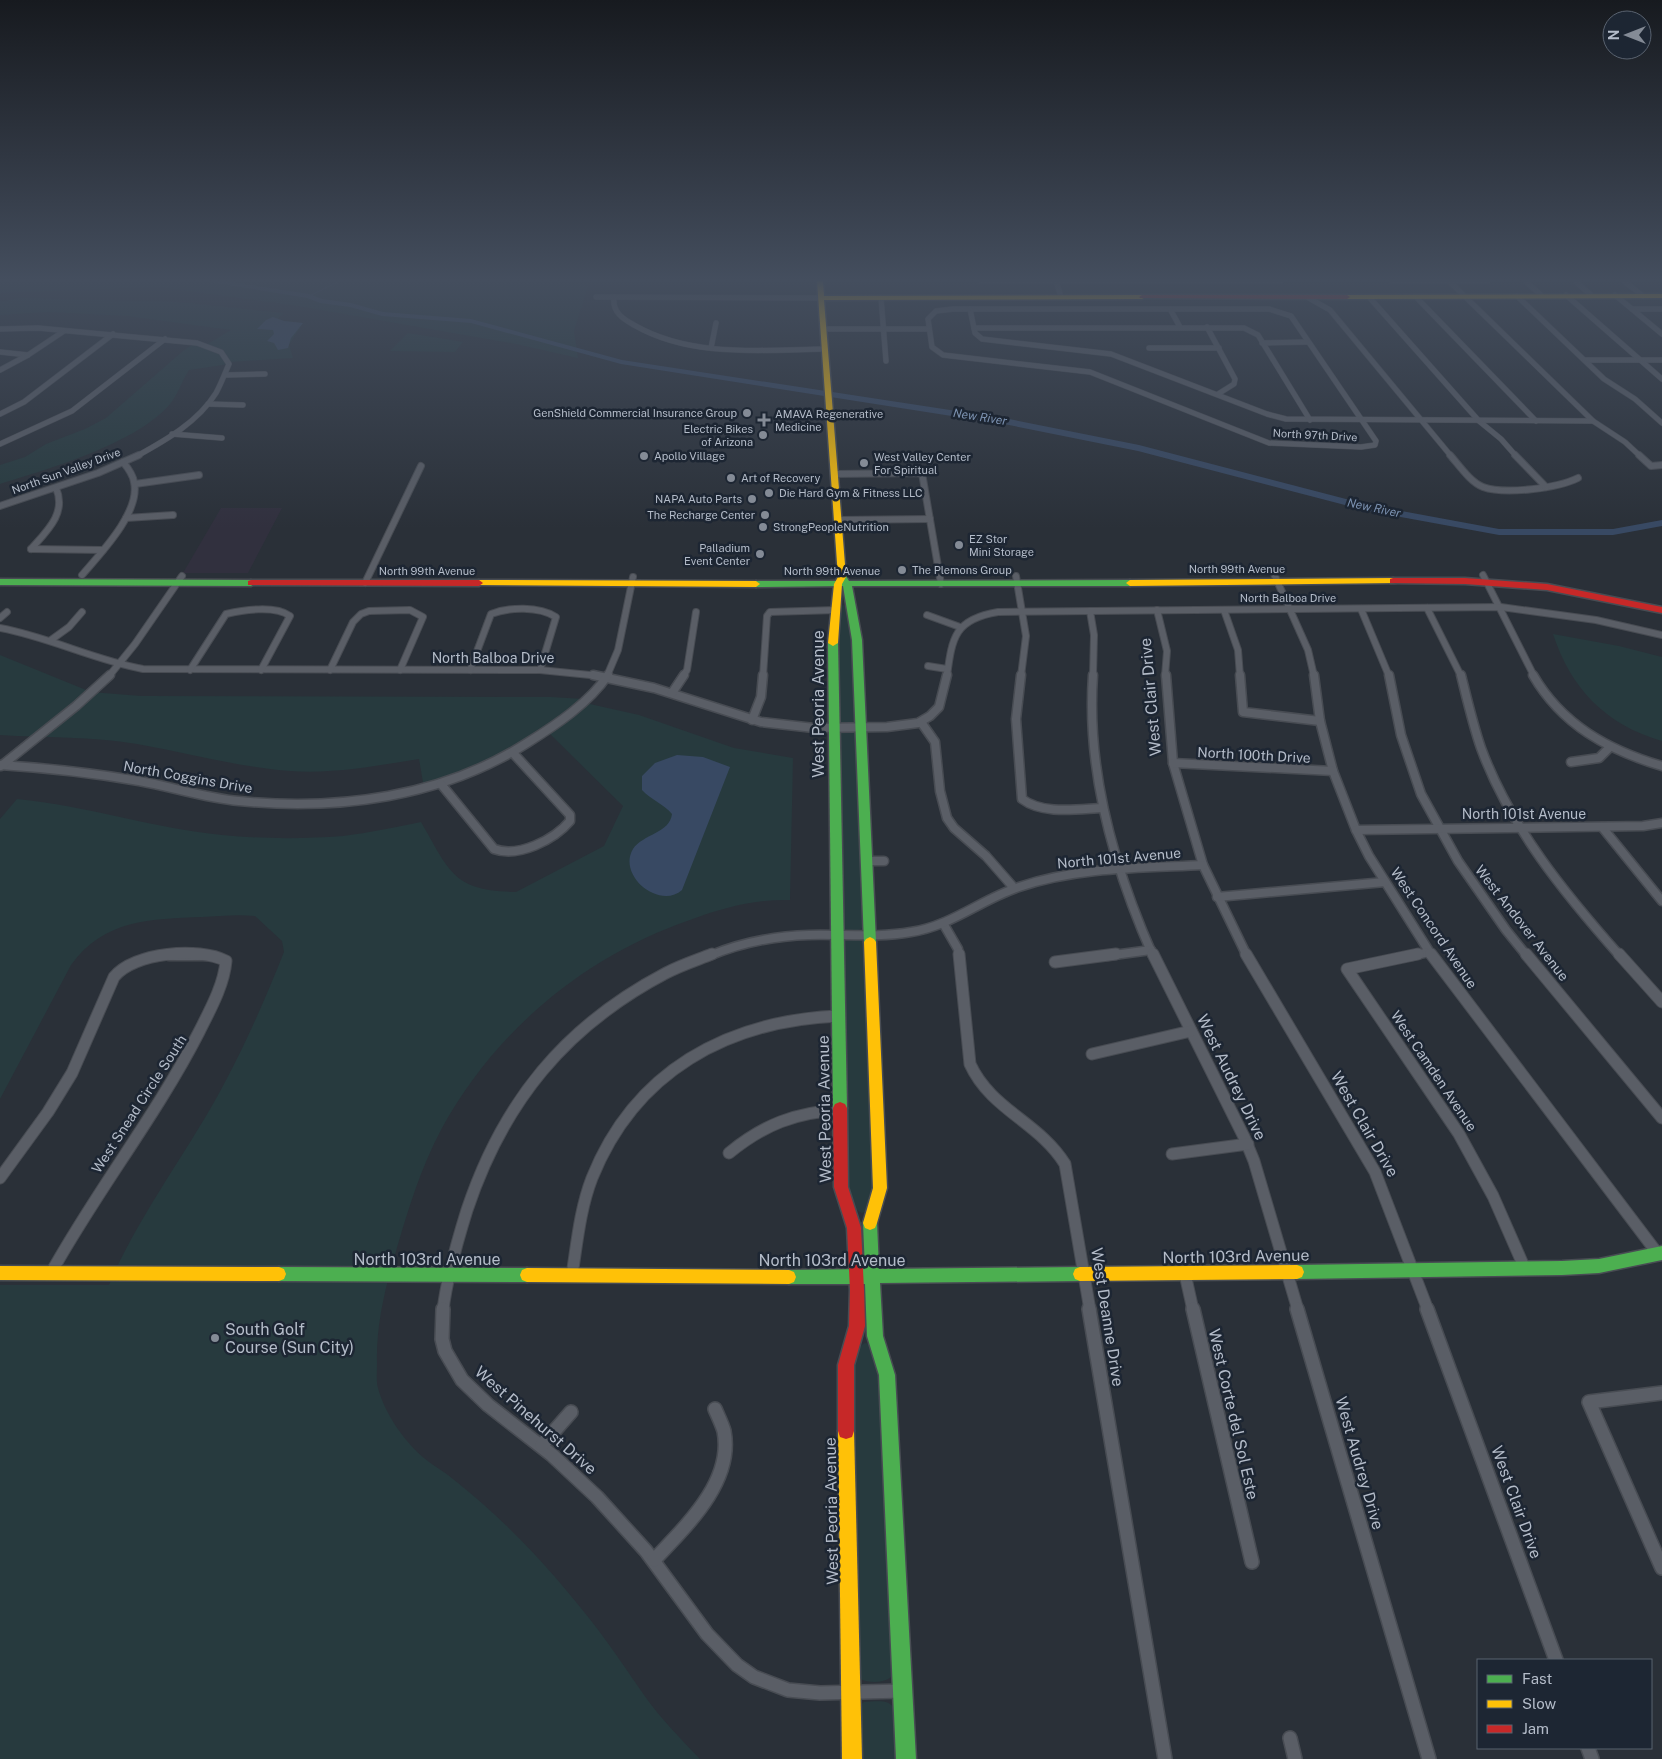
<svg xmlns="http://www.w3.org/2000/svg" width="1662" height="1759" font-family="'Public Sans',sans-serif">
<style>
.medical{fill:#31303e}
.green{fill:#273a3e}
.water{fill:#384963}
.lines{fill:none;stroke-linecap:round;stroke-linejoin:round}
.stream{stroke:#384963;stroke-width:1}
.river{fill:#384963;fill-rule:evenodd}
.street-far4-casing{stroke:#484c53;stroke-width:6}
.street-far3-casing{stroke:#484c53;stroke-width:8}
.street-far2-casing{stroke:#484c53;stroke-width:11}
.street-far1-casing{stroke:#484c53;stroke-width:13}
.street-casing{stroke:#484c53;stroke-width:16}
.fast-casing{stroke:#484c53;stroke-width:3}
.slow-casing{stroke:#484c53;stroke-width:3}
.jam-casing{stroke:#484c53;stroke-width:3}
.street-far4{stroke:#5a5e66;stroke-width:5}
.street-far3{stroke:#5a5e66;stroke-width:6}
.street-far2{stroke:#5a5e66;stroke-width:8}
.street-far1{stroke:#5a5e66;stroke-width:11}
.street{stroke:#5a5e66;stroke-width:13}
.fast{fill:#4caf50;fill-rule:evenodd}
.slow{fill:#ffc107;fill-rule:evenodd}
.jam{fill:#c62828;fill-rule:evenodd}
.poi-dot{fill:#848b96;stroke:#1d2633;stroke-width:2}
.labels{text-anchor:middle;stroke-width:5;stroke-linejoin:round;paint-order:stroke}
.far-poi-label{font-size:11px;fill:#b4bcc9;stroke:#1d2633;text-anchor:start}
.far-street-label{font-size:11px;fill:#b4bcc9;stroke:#1d2633}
.far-water-label{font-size:12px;font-style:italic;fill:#7c92b1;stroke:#1d2633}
.street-label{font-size:14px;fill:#b4bcc9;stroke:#1d2633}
.near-street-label{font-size:16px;fill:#b4bcc9;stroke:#1d2633}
.near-poi-label{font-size:16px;fill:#b4bcc9;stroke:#1d2633;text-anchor:start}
</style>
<rect width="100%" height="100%" fill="#2a3038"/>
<path class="medical" d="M 221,508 L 282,508 L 248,573 L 183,573 Z"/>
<g class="green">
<path d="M 0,281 L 553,281 L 588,286 L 574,331 L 578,358 L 516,344 L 298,306 L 159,287 L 0,293 Z"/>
<path d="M 19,298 L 178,302 L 284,313 L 278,318 L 284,321 L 303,323 L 289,345 L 293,358 L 229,362 L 229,364 L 189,370 C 183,379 179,391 173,400 C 143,442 48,469 0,484 L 0,465 L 25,457 L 46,444 L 85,429 L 106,418 L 183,351 L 193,344 L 206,345 L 231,330 L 127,316 L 48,312 L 0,315 L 0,302 Z"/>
<path d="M 408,333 L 463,342 L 455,352 L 390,351 Z"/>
<path d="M 843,605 L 846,606 L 854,643 L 856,723 L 854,724 L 838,723 L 835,646 L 840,606 Z"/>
<path d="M 1553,634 L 1619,646 L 1662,657 L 1662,741 C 1606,725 1571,689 1553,634 Z"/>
<path d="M 0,655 L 91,692 L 141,696 L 551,697 L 584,699 L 581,702 L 639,715 L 734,748 L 793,758 L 790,900 C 756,899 722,908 690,920 C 585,956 496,1030 442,1128 C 420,1169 407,1213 394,1258 C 384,1293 376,1327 377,1364 C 377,1372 376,1381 378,1388 C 385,1414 404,1441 424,1458 C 433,1466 444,1471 453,1479 C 508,1522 557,1576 599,1631 C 615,1652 629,1674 644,1695 C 660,1718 680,1738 700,1759 L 0,1759 L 0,1285 L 109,1285 C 139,1214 188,1152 224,1084 C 247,1041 266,997 284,952 L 282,941 L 255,916 C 238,914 219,916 202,917 C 151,919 104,919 71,965 L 0,1099 L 0,819 L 17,799 C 87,806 153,828 222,835 C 262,839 303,839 343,836 C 369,833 395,827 421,822 C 450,872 453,891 516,892 L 604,846 L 623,806 L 546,730 L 529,742 L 424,788 L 419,759 C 376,766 333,774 290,771 C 238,767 188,753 137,744 C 92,736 45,738 0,735 Z"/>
<path d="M 841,731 L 856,733 L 864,927 L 857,931 L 842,929 L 838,733 Z"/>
<path d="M 845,939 L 864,941 L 875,1187 L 867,1211 L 862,1213 L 853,1208 L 848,1199 L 842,941 Z"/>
<path d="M 865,1343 L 871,1344 L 881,1364 L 893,1675 C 885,1684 870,1683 860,1679 L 850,1373 L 857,1348 Z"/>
<path d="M 864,1702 C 876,1702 889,1698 895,1710 L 898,1759 L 858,1759 L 860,1706 Z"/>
</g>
<g class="water">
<path d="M 273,317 L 284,321 L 303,323 L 291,338 L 288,348 L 278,350 L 274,343 L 267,341 L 274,334 L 273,330 L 257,329 L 266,320 Z"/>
<path d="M 677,755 L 703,757 L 730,767 L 682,890 C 660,910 617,876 633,849 C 643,834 670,833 672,814 C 664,804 651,800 642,790 L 642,776 L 655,763 Z"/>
</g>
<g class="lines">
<path class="stream" d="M 309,296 L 340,281"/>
<path class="river" d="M 204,281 L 225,281 L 309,294 L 322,299 L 351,303 L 383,312 L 471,319 L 622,360 L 1009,419 L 1139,445 L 1369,505 L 1499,529 L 1613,529 L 1662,520 L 1662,526 L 1613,535 L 1499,535 L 1368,511 L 1138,451 L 1009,425 L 621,364 L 471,323 L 382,316 L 350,307 L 320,303 L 307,298 Z"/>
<g class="street-far4-casing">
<g id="street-far4">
<path d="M 981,281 L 1281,281"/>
<path d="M 1056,281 L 1061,297"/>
<path d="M 1392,281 L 1488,281"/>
<path d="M 1525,281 L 1541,295"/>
<path d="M 1575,281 L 1591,295"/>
<path d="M 1624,281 L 1643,296"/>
<path d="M 1450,282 L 1593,421 L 1625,442 L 1640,456"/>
<path d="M 1566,295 L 1662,379"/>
<path d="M 1615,295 L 1662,334"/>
<path d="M 1517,296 L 1604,379 L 1635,399 L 1662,423"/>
<path d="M 596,297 L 822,298"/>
<path d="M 614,297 C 612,312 623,319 634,325 C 691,358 762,350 825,349"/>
<path d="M 1307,297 L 1330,310 L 1451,456"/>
<path d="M 1369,297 L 1479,421 L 1501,439 L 1516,456"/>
<path d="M 1416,297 L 1536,421"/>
<path d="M 881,298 L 886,361"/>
<path d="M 953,309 L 1269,309 L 1291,316 L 1376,441 L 1375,445 L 1361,447 L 1269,443 L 1090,372 L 943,355 L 932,347 L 928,319 L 936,311 Z"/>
<path d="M 970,309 L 975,333 L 982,339 L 1111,354 L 1267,414 L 1286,419 L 1593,421"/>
<path d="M 1170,309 L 1180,327"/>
<path d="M 1632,309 L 1662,309"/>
<path d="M 1207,327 L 1235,379 L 1234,384 L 1218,394"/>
<path d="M 974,328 L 1244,328 L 1258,335 L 1310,420"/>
<path d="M 0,329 L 38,328 L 197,343 L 221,352 L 229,364 C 225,373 221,384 216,393 C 198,422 166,440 137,456"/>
<path d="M 824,329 L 929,329"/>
<path d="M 1262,343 L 1308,342"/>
<path d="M 711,348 L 716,323"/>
<path d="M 1149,348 L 1219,348"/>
<path d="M 0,352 L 28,355"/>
<path d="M 1585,360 L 1662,360"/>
<path d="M 0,370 L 28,355 L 64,331"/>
<path d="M 226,375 L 265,374"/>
<path d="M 208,404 L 243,405"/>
<path d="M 0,414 L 24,402 L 113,334"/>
<path d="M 172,434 L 222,438"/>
<path d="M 0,444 L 72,411 L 165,339"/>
</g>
</g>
<g class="street-far3-casing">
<g id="street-far3">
<path d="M 1450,455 C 1459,465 1470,482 1483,487 C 1505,495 1558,488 1578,478"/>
<path d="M 1515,455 L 1546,487"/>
<path d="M 1639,455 L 1651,466 L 1662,465"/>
<path d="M 834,474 L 922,473 L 941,584"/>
<path d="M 135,484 L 199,475"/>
<path d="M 0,506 L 98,473 L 139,455"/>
<path d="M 126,518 L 173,515"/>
<path d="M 838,520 L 930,519"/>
<path d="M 31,549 C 47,531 67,513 56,488"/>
<path d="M 31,549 L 103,550"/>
<path d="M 1274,574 L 1308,650 L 1314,676"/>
<path d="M 82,575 C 100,554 141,512 134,482 C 133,475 128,468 123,462"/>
<path d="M 1483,575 L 1534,676"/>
<path d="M 1016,576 L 1026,636 L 1021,676"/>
<path d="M 365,583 L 421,466"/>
<path d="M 1427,608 L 1461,676"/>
<path d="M 1361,609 L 1389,676"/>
<path d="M 1157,610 L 1167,651 L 1165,676"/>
<path d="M 1224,610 L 1238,650 L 1240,676"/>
<path d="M 1090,611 L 1094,635 L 1093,676"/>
<path d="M 927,615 L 960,627"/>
<path d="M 0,618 L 7,612"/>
<path d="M 0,628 C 49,637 94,660 143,669 L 540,670 L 600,676"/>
<path d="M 51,640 L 69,627 L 82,612"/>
<path d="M 928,666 L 947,669"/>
<path d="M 190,670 L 226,614 C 243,610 275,605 290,616 L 261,670"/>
<path d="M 330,670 L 353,622 L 361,614 L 369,611 L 410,610 L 423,617 L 400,670"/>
<path d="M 470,670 L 491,614 C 509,607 539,606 556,617 L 540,670"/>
<path d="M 109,676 L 135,644 L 182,576"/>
<path d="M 607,676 L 618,650 L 633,577"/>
<path d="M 683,676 L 687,670 L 696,612"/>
<path d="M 763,676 L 767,616 L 770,612 L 836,610"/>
<path d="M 947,676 C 952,637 955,619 998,612 L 1501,607 L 1596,620 L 1662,635"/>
</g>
</g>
<g class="street-far2-casing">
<g id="street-far2">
<path d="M 593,675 L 654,688 L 761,722 L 814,728 L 887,727 L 918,723 L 930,716 L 939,707 L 947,675"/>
<path d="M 1021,675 L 1016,719 L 1022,799 C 1043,815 1078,809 1103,808"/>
<path d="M 1093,675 C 1086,772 1114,868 1153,956"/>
<path d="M 1166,675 L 1173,763 L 1203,865 L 1247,956"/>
<path d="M 1240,675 L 1243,712 L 1320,721"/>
<path d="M 1314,675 L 1320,721 L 1333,771 L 1356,830 L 1369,856 L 1432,956"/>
<path d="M 1389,675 L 1401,735 L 1421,794 L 1458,861 L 1506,930 L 1527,956"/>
<path d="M 1461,675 C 1467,699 1473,725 1481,748 C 1510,827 1565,894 1620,956"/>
<path d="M 1533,675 C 1562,725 1608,750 1662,766"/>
<path d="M 672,693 L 684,675"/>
<path d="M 752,720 L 761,697 L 763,675"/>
<path d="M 921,722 L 935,742 L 940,791 L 947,818 L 954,828 L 986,856 L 1014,888"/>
<path d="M 1571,762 L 1599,758 L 1610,747"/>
<path d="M 1173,763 L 1333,771"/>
<path d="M 0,765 C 47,768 93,773 139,781 C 173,787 205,798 239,801 C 338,811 442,797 527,743 C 556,725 589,703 608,675"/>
<path d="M 1,766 L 76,706 L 110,675"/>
<path d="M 441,784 L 494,849 C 518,858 554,840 570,821 L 570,815 L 513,753"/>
<path d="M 1602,827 L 1662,901"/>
<path d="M 1356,830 L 1643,826 L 1662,823"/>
<path d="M 867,861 L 884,861"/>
<path d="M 1217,897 L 1385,882"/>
<path d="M 943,923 L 958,949 L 959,956"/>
<path d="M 169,956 L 215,956"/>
<path d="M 709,956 C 740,943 776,936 809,935 C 843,934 877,938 911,932 C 951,926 982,899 1019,887 C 1078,867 1142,868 1203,865"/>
<path d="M 1106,956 L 1151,950"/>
<path d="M 1412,956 L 1429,952"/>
</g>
</g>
<g class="street-far1-casing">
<g id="street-far1">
<path d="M 959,954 L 970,1064 C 991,1110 1039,1122 1065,1164 L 1090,1310"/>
<path d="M 1153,954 L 1245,1139 L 1254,1161 L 1298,1310"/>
<path d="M 1246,954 L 1375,1172 L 1428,1310"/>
<path d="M 1418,954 L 1347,969 L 1459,1134 L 1493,1196 L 1525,1269"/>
<path d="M 1431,954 L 1658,1254"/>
<path d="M 1526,954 L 1662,1118"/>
<path d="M 1619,954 L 1662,1002"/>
<path d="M 1055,962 L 1116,954"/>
<path d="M 1092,1054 L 1191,1031"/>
<path d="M 729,1153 C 763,1125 796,1112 840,1110"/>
<path d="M 1172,1154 L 1248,1144"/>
<path d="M 0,1178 L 48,1112 L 72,1073 L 114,977 C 134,952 199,947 226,961 C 224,985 210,1010 199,1032 C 156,1116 97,1190 51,1273"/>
<path d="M 1185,1274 L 1193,1310"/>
<path d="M 572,1275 C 577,1243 580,1209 592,1178 C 635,1071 727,1021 838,1016"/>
<path d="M 443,1310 C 447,1277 457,1242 467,1210 C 503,1102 565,1026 666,973 C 681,965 697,960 712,954"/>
</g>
</g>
<g class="street-casing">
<g id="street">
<path d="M 443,1309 L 442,1339 L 445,1351 L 462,1380 L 488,1405 L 552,1455 L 597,1497 L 646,1551 L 707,1634 L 737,1665 L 754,1677 L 788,1690 L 820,1693 L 903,1691"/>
<path d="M 1089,1309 L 1165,1759"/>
<path d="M 1193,1309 L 1252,1562"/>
<path d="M 1297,1309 L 1429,1759"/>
<path d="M 1427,1309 L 1556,1660"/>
<path d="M 1662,1393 L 1589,1402 L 1662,1568"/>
<path d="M 542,1445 L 571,1412"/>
<path d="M 654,1560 C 685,1527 734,1482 724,1431 C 722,1424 718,1416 715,1409"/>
<path d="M 1290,1738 L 1295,1759"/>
<path d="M 1588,1748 L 1592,1759"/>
</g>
</g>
<g class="fast-casing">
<g id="fast">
<path d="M 843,575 L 846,576 L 849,581 L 1130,580 L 1134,583 L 1130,586 L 852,586 L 862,640 L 876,942 L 874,945 L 866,945 L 864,942 L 852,640 L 843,586 L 756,587 L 752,584 L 756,581 L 841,581 L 839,578 Z"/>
<path d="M 0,579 L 251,580 L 255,583 L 251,586 L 0,585 Z"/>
<path d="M 833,640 L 838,643 L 847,1108 L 845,1112 L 840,1114 L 835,1112 L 833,1108 L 828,643 Z"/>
<path d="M 870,1216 L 875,1218 L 877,1223 L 879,1269 L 1080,1267 L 1085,1269 L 1087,1274 L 1085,1279 L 1080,1281 L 880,1283 L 883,1336 L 895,1375 L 916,1759 L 896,1759 L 879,1375 L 867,1336 L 865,1284 L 789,1284 L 784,1282 L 782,1277 L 784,1272 L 789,1270 L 865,1269 L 863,1223 L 865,1218 Z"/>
<path d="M 1662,1246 L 1662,1260 L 1599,1273 L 1562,1275 L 1297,1279 L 1292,1277 L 1290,1272 L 1292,1267 L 1297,1265 L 1562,1261 L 1599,1259 Z"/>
<path d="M 279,1267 L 527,1268 L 532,1270 L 534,1275 L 532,1280 L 527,1282 L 279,1281 L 274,1279 L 272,1274 L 274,1269 Z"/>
</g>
</g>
<g class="slow-casing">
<g id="slow">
<path d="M 817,281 L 823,281 L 824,296 L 1142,295 L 1145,297 L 1142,299 L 824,300 L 846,577 L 842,584 L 838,643 L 833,646 L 828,643 L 834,584 L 838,577 Z"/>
<path d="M 1662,294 L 1662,298 L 1347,299 L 1344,297 L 1347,295 Z"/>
<path d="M 1393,578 L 1396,579 L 1396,583 L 1130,586 L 1126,583 L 1130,580 Z"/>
<path d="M 479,580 L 756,581 L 760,584 L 756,587 L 476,585 L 476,581 Z"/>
<path d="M 870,937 L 874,939 L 876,942 L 887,1188 L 877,1223 L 875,1228 L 870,1230 L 865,1228 L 863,1223 L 873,1188 L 864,942 L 866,939 Z"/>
<path d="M 1297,1265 L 1302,1267 L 1304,1272 L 1302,1277 L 1297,1279 L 1080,1281 L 1075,1279 L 1073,1274 L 1075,1269 L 1080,1267 Z"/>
<path d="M 0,1266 L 279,1267 L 284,1269 L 286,1274 L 284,1279 L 279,1281 L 0,1280 Z"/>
<path d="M 527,1268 L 789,1270 L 794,1272 L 796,1277 L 794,1282 L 789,1284 L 527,1282 L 522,1280 L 520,1275 L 522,1270 Z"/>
<path d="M 846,1423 L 852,1425 L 854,1431 L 862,1759 L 842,1759 L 838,1431 L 840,1425 Z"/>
</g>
</g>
<g class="jam-casing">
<g id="jam">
<path d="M 1142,295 L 1347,295 L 1350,297 L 1347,299 L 1140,298 L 1139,297 Z"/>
<path d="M 1393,578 L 1465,578 L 1547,584 L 1662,607 L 1662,613 L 1547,590 L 1465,584 L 1390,583 L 1390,579 Z"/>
<path d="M 251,580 L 479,580 L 483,583 L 479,586 L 248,585 L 248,581 Z"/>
<path d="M 840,1102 L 845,1104 L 847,1108 L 848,1187 L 861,1228 L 864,1290 L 865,1326 L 854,1365 L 854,1431 L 852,1437 L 846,1439 L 840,1437 L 838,1431 L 838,1365 L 849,1326 L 850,1290 L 847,1228 L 834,1187 L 833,1108 L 835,1104 Z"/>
</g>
</g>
<use href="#street-far4" class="street-far4"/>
<use href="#street-far3" class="street-far3"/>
<use href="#street-far2" class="street-far2"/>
<use href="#street-far1" class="street-far1"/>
<use href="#street" class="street"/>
<use href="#fast" class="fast"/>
<use href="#slow" class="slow"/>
<use href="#jam" class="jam"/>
</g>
<linearGradient id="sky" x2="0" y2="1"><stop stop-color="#171a1f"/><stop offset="0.53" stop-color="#444e5e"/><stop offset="1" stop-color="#444e5e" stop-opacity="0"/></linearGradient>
<rect width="1662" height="528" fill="url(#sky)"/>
<g class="poi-dot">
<circle cx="747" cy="413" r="5"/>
<path d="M761.5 412.5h5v5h5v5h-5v5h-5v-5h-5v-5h5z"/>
<circle cx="763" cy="435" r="5"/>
<circle cx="644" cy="456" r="5"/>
<circle cx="864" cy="463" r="5"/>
<circle cx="731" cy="478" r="5"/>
<circle cx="769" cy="493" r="5"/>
<circle cx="752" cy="499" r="5"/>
<circle cx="765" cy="515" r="5"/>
<circle cx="763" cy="527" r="5"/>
<circle cx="959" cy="545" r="5"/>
<circle cx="760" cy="554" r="5"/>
<circle cx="902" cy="570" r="5"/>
<circle cx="215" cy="1338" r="5"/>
</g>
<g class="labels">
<g class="far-poi-label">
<text x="737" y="417" text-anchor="end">GenShield Commercial Insurance Group</text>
<text x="775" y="418">AMAVA Regenerative<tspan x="775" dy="13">Medicine</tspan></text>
<text x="753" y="433" text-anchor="end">Electric Bikes<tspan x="753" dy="13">of Arizona</tspan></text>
<text x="654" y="460">Apollo Village</text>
<text x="874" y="461">West Valley Center<tspan x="874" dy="13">For Spiritual</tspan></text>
<text x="741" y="482">Art of Recovery</text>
<text x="779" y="497">Die Hard Gym &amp; Fitness LLC</text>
<text x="742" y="503" text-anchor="end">NAPA Auto Parts</text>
<text x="755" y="519" text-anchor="end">The Recharge Center</text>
<text x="773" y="531">StrongPeopleNutrition</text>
<text x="969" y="543">EZ Stor<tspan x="969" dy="13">Mini Storage</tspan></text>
<text x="750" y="552" text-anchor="end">Palladium<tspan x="750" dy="13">Event Center</tspan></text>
<text x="912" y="574">The Plemons Group</text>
</g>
<g class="far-street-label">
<text transform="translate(1315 435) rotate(3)" y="4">North 97th Drive</text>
<text transform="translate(66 471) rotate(-20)" y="4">North Sun Valley Drive</text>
<text x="1237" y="573">North 99th Avenue</text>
<text x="427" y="575">North 99th Avenue</text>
<text x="832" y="575">North 99th Avenue</text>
<text x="1288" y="602">North Balboa Drive</text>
</g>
<g class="far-water-label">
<text transform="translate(980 417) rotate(9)" y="4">New River</text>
<text transform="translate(1374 508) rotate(12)" y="4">New River</text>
</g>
<g class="street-label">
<text x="493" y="663">North Balboa Drive</text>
<text transform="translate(1254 755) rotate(3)" y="5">North 100th Drive</text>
<text transform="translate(188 777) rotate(10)" y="5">North Coggins Drive</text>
<text x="1524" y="819">North 101st Avenue</text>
<text transform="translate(1119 858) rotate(-5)" y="5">North 101st Avenue</text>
<text transform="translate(1522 923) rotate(52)" y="5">West Andover Avenue</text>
<text transform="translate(1434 928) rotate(56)" y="5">West Concord Avenue</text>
<text transform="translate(1434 1071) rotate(56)" y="5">West Camden Avenue</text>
<text transform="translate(139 1104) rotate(-57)" y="5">West Snead Circle South</text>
</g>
<g class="near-street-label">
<text transform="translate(1150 697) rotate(-95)" y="6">West Clair Drive</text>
<text transform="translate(818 704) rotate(-90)" y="6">West Peoria Avenue</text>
<text transform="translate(1232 1077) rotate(64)" y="6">West Audrey Drive</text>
<text transform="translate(824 1109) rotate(-91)" y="6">West Peoria Avenue</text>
<text transform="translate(1365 1124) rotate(60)" y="6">West Clair Drive</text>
<text transform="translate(1236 1256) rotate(-1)" y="6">North 103rd Avenue</text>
<text x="427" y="1265">North 103rd Avenue</text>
<text x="832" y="1266">North 103rd Avenue</text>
<text transform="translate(1108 1317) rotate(81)" y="6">West Deanne Drive</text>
<text transform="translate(1234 1414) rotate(77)" y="6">West Corte del Sol Este</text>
<text transform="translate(536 1420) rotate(41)" y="6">West Pinehurst Drive</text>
<text transform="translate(1360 1463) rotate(74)" y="6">West Audrey Drive</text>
<text transform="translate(1517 1502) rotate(70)" y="6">West Clair Drive</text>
<text transform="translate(831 1511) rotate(-91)" y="6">West Peoria Avenue</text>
</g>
<g class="near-poi-label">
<text x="225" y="1335">South Golf<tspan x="225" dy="18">Course (Sun City)</tspan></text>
</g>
</g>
<rect x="1477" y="1659" width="175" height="90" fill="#1d2633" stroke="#59626f"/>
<rect x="1487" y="1675" width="25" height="8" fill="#4caf50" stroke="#59626f"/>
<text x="1522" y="1684" font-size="15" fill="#b4bcc9">Fast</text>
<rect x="1487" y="1700" width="25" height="8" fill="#ffc107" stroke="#59626f"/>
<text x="1522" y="1709" font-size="15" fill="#b4bcc9">Slow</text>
<rect x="1487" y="1725" width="25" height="8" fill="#c62828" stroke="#59626f"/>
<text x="1522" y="1734" font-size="15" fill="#b4bcc9">Jam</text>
<g transform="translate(1627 35) rotate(270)"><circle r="24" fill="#1d2633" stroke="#59626f"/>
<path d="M0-4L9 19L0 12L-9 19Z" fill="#848b96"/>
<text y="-8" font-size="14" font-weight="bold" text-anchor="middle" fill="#b4bcc9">N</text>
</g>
</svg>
